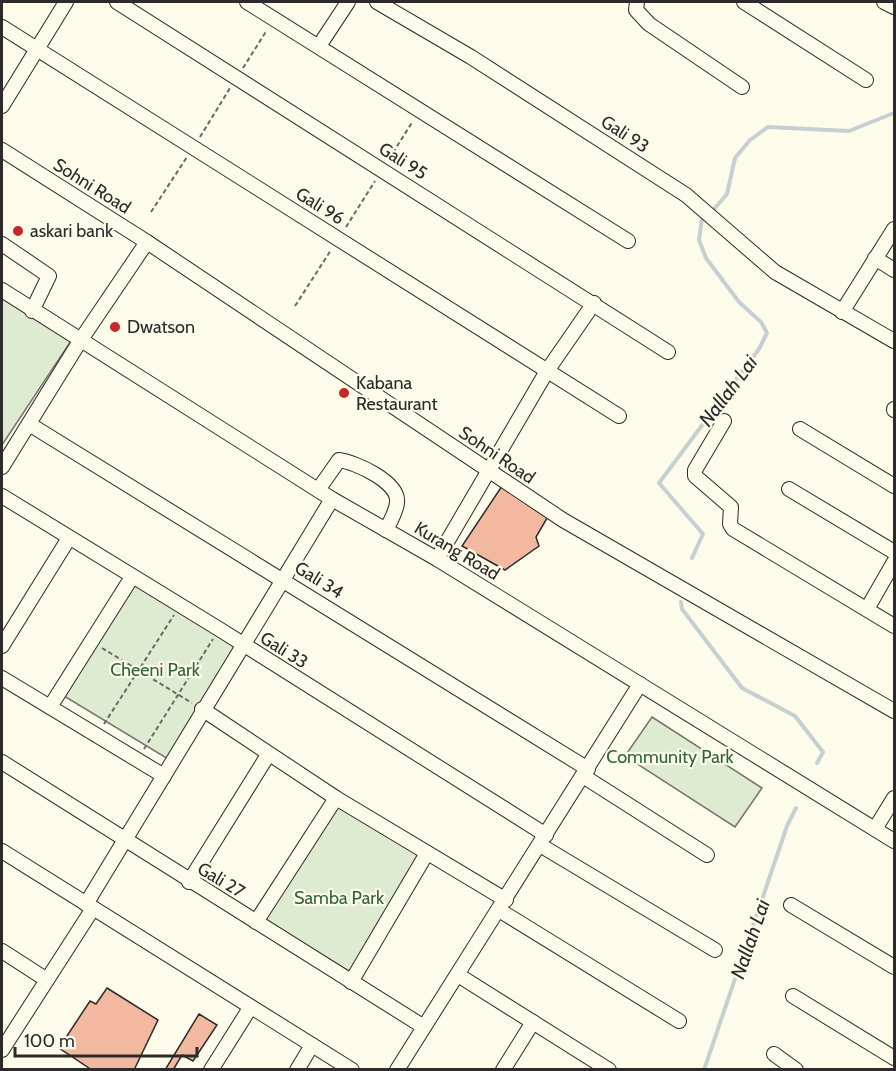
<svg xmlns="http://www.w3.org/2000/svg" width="896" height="1071" font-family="Cabin,sans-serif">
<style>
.green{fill:#deebd1;stroke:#74746e;stroke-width:1.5}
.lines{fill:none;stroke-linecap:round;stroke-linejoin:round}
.stream{stroke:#c7d0d0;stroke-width:4}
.building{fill:#f2b8a0;stroke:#2b2b2b;stroke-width:1.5}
.minor-casing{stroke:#2b2b2b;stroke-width:16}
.path{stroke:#6a6964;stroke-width:2;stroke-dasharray:4.5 3;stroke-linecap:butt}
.minor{stroke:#fdfbea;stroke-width:14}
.poi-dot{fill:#c62828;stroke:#fdfbea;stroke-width:2}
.labels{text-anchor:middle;stroke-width:4.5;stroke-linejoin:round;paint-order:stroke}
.street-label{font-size:18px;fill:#2b2b2b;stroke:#fdfbea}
.poi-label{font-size:18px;fill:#2b2b2b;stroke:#fdfbea;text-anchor:start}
.park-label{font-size:18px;fill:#34623c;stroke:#fdfbea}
.water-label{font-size:20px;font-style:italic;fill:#2b2b2b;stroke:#fdfbea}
</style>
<rect width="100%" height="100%" fill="#fdfbea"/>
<g class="green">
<path d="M 2,295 L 71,341 L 2,445 Z"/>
<path d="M 135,576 L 247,645 L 173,762 L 64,696 Z"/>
<path d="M 652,717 L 762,788 L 735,827 L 625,756 Z"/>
<path d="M 340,796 L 430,852 L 355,975 L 262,918 Z"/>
</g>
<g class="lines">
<g class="stream">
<path d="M 715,208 L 727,194 L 735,158 L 750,140 L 768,127 L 849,131 L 894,113"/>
<path d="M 692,558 L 703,534 L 659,483 L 759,349 L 767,333 L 761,322 L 739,302 L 706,258 L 699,240 L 702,218"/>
<path d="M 681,602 L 682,609 L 742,688 L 795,716 L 823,752 L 817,763"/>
<path d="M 704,1070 L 787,826 L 796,808"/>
</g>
</g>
<g class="building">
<path d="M 504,483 L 550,513 L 536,537 L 539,546 L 505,570 L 462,546 Z"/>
<path d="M 107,988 L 158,1020 L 134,1070 L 92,1070 L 59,1048 L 90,1001 L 96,1004 Z"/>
<path d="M 199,1014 L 217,1025 L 193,1061 L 182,1055 L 173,1070 L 165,1070 Z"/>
</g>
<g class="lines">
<g class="minor-casing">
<g id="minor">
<path d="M 117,2 L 668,352"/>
<path d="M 247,2 L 628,241"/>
<path d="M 377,2 L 471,57 L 686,195 L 775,272 L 894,341"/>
<path d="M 637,2 L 636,10 L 649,24 L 742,87"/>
<path d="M 744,2 L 866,80"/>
<path d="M 884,2 L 894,7"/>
<path d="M 2,27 L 619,416"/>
<path d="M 319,46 L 348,2"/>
<path d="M 2,106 L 66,2"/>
<path d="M 2,150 L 147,242 L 563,520 L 894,711"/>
<path d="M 2,244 L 49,276 L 32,311"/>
<path d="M 875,258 L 894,270"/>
<path d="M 2,290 L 332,499 L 437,559 L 894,841"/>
<path d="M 842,312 L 894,229"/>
<path d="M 894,409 L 894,410"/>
<path d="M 724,421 L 695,470 L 695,476 L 731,507 L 730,524 L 733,529 L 894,626"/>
<path d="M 29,424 L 588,769"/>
<path d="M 800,429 L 894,486"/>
<path d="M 2,467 L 80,341 L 147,242"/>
<path d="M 789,489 L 894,552"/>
<path d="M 318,490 L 339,460 C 355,462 400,482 397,503 C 396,512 390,522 386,530"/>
<path d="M 2,496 L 219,629 L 546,835"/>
<path d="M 437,559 L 547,371 L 594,303"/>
<path d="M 867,609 L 894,562"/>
<path d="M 2,646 L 69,538"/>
<path d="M 2,678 L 164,776"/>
<path d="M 50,707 L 132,577"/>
<path d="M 202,709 L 336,798 L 506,900"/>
<path d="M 2,762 L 424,1027"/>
<path d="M 583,776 L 707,855"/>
<path d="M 875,829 L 894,798"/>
<path d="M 540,845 L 715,950"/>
<path d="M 2,851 L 352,1070"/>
<path d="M 189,882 L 268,755"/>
<path d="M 86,904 L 332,499"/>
<path d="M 791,905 L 894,967"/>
<path d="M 499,910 L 679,1021"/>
<path d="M 256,922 L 336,798"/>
<path d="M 2,951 L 47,980"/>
<path d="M 458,975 L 609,1070"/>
<path d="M 351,982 L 427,853"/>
<path d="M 793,996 L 894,1058"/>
<path d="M 2,1050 L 92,910"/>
<path d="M 774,1054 L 796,1070"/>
<path d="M 211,1070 L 250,1008"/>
<path d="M 297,1070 L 312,1045"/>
<path d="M 397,1070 L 640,684"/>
<path d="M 503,1070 L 533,1022"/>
</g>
</g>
<g class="path">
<path d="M 243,68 L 267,30"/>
<path d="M 200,137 L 230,88"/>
<path d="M 389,159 L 413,121"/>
<path d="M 151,212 L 187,157"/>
<path d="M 346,227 L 375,181"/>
<path d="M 295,306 L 331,250"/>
<path d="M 102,648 L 192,703"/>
<path d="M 104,724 L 174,615"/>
<path d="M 144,749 L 213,639"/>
</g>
<use href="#minor" class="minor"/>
</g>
<g class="poi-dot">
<circle cx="18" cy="231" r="6"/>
<circle cx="115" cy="327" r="6"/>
<circle cx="344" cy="393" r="6"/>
</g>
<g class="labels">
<g class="street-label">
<text transform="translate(625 134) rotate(33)" y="6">Gali 93</text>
<text transform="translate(403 161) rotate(32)" y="6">Gali 95</text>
<text transform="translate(92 186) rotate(32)" y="6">Sohni Road</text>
<text transform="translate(320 206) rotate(32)" y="6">Gali 96</text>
<text transform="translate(497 455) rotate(34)" y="6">Sohni Road</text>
<text transform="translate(457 551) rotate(31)" y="6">Kurang Road</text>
<text transform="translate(319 580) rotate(32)" y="6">Gali 34</text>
<text transform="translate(284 650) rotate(32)" y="6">Gali 33</text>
<text transform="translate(221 880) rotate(31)" y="6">Gali 27</text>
</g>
<g class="poi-label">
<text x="30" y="237">askari bank</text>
<text x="127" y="333">Dwatson</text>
<text x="356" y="389">Kabana<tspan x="356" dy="21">Restaurant</tspan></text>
</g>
<g class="park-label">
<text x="155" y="676">Cheeni Park</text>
<text x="670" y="763">Community Park</text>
<text x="339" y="904">Samba Park</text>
</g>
<g class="water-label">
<text transform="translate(728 391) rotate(-53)" y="7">Nallah Lai</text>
<text transform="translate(750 939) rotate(-71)" y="7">Nallah Lai</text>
</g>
</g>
<rect width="896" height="1071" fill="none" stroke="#2b2b2b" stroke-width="6"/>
<path d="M15 1047v9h182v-9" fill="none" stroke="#2b2b2b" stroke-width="3"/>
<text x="24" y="1047" font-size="18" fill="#2b2b2b" stroke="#fdfbea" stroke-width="4.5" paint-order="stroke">100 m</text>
</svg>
